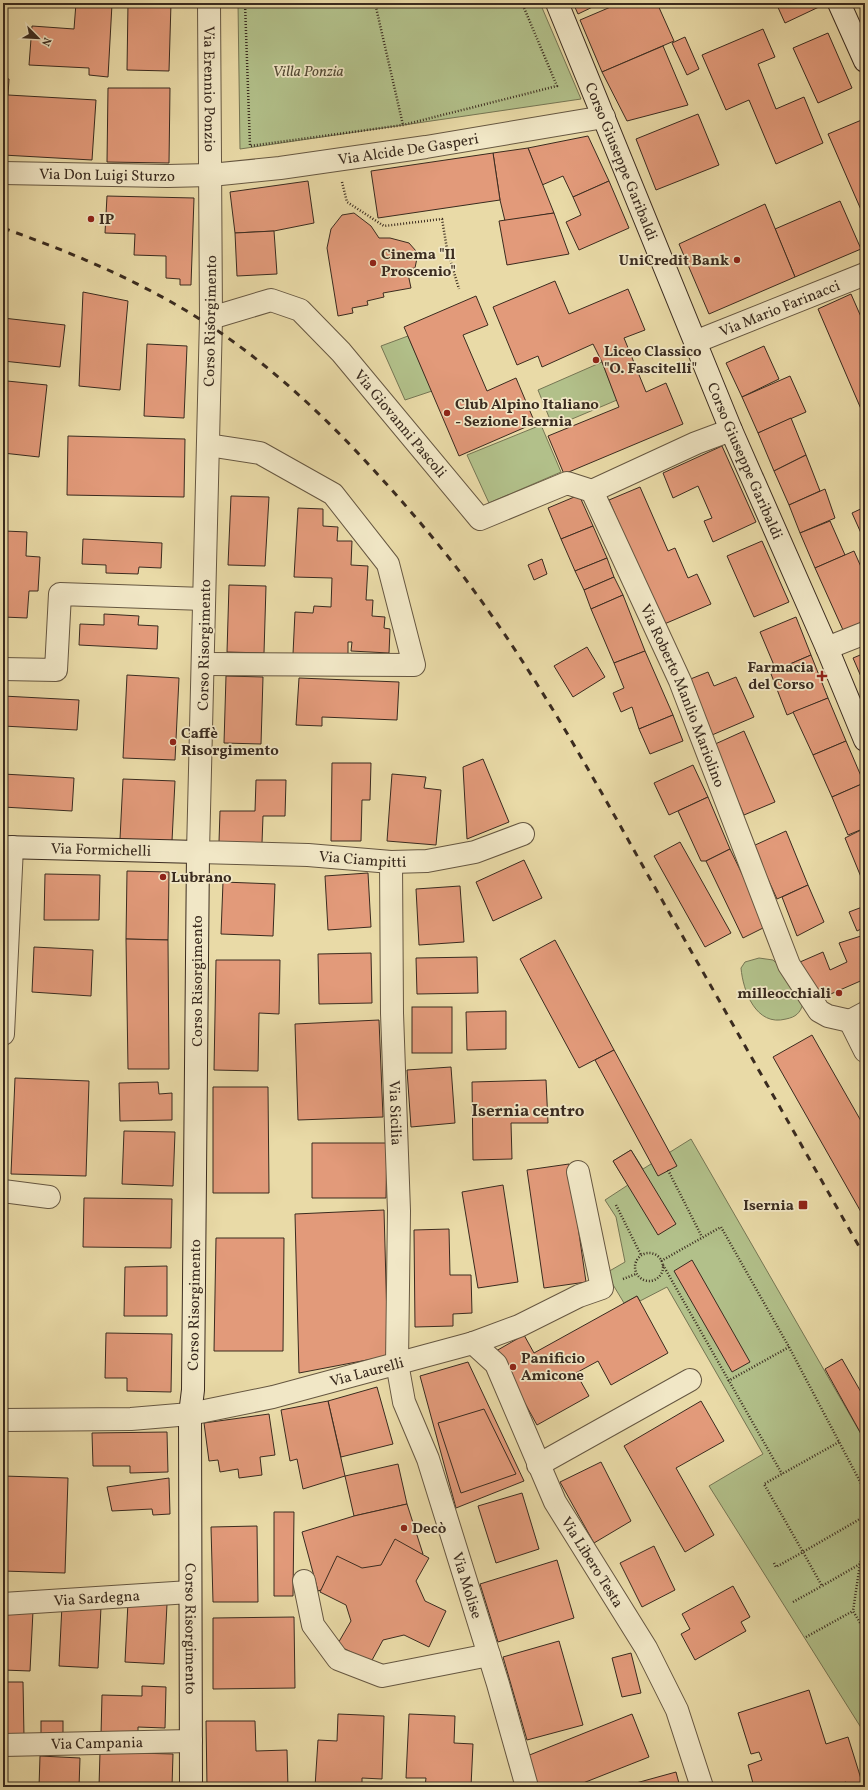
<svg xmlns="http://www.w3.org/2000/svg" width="868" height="1790" font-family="Vollkorn,serif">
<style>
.green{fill:#b2c08a;stroke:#767654}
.building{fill:#e29a7a;stroke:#3a2b1f}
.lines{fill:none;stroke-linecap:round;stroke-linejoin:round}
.street-casing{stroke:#665741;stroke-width:24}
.secondary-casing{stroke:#3a2b1f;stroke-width:24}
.path{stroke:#3a2b1f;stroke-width:2.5;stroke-dasharray:1 2;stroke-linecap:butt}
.street{stroke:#f1e7c6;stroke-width:22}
.secondary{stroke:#f1e7c6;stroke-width:22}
.rail{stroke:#3a2b1f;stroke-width:3;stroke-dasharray:7 7;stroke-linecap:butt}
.poi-dot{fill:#8f2418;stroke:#f1e7c6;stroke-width:1.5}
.labels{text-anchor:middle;stroke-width:3.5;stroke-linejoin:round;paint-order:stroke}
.park-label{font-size:15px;font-style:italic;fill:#524934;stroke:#f1e7c6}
.street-label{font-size:15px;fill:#3a2b1f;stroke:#f1e7c6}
.poi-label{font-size:15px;font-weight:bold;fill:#3a2b1f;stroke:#f1e7c6;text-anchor:start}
.quarter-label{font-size:17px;font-weight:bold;fill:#3a2b1f;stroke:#f1e7c6}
</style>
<rect width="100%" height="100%" fill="#e9daa7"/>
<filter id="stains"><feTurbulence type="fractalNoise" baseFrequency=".005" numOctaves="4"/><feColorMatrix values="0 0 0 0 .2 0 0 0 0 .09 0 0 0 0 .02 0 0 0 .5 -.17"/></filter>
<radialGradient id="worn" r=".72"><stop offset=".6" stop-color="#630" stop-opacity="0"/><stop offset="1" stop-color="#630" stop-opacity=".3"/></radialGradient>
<g class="green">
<path d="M 238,3 L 540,3 L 581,99 L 240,149 Z"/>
<path d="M 408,336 L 432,391 L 405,400 L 381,346 Z"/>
<path d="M 602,362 L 617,400 L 553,427 L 538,390 Z"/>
<path d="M 541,425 L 561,472 L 489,503 L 467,455 Z"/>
<path d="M 759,958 L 773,960 L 786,972 L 803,1004 C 800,1013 796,1017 786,1019 C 756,1027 743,991 741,968 L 745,962 Z"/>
<path d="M 691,1139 L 865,1441 L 865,1734 L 709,1486 L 763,1454 L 667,1287 L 640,1301 L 637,1296 L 624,1303 L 606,1273 L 625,1262 L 616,1217 L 605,1200 L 628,1185 L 613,1161 L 631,1150 L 643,1169 Z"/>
</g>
<g class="building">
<path d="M 76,3 L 112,4 L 108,77 L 89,75 L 89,68 L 29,65 L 32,26 L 74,29 Z"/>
<path d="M 128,3 L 171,3 L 169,71 L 127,70 Z"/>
<path d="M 573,3 L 601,3 L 578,14 Z"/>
<path d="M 620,3 L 657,3 L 674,41 L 602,72 L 580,20 Z"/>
<path d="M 776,3 L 820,3 L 821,6 L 785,23 Z"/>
<path d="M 763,29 L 775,57 L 758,64 L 776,109 L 804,97 L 823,143 L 776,164 L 749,100 L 726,110 L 702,55 Z"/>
<path d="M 828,33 L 852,88 L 818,103 L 793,48 Z"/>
<path d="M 685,37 L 699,69 L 687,75 L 672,43 Z"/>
<path d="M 663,46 L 688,105 L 627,121 L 602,72 Z"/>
<path d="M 3,78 L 9,79 L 8,95 L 96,100 L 92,160 L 3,155 Z"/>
<path d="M 108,88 L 170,88 L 169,163 L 107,162 Z"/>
<path d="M 698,114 L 719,165 L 656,190 L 636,139 Z"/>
<path d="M 864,119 L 865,120 L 865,219 L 828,134 Z"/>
<path d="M 588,136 L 609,181 L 573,197 L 563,176 L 542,185 L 528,148 Z"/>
<path d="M 528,148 L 554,213 L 505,221 L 500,200 L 493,153 Z"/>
<path d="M 493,153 L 500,200 L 378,218 L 371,171 Z"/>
<path d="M 308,181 L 314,223 L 274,231 L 235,233 L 230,192 Z"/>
<path d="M 609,181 L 629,228 L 579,250 L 566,222 L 581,215 L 573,197 Z"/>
<path d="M 107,196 L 194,198 L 191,285 L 180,285 L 180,279 L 166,278 L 166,256 L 134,255 L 135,234 L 105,233 Z"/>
<path d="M 840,201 L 861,249 L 795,277 L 775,229 Z"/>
<path d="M 765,204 L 795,277 L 709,314 L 679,244 Z"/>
<path d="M 354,213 L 371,226 L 379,238 L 390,238 L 409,243 L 416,251 L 417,258 L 415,268 L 407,269 L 411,288 L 383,293 L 384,297 L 367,301 L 368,305 L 352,308 L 353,313 L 338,316 L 327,248 L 331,229 L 342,215 Z"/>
<path d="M 554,213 L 569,254 L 507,265 L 499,221 Z"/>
<path d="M 274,231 L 277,274 L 237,276 L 235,233 Z"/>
<path d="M 555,281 L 569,314 L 628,289 L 645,330 L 624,338 L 646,392 L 666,383 L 683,424 L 564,474 L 548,436 L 619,407 L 602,362 L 593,344 L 542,367 L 538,356 L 517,365 L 493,307 Z"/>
<path d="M 83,292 L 128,301 L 120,390 L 79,386 Z"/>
<path d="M 851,294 L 865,326 L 865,415 L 864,416 L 818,309 Z"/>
<path d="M 476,296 L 488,325 L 463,335 L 487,391 L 516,378 L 535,423 L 459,456 L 404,327 Z"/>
<path d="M 3,318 L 65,325 L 60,367 L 3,361 Z"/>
<path d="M 147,344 L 187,346 L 184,418 L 144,416 Z"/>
<path d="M 764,346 L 779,379 L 742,397 L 726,363 Z"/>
<path d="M 790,376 L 806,412 L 758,433 L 742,397 Z"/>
<path d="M 7,381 L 47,385 L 39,457 L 3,453 L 3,419 Z"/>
<path d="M 791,418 L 806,455 L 774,471 L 758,433 Z"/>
<path d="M 68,436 L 185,439 L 184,497 L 67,495 Z"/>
<path d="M 722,446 L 756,522 L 713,542 L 704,521 L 712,518 L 698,486 L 673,498 L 663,473 Z"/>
<path d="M 806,455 L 820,491 L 789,505 L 774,471 Z"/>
<path d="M 640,487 L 668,551 L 675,548 L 688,578 L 697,574 L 711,604 L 662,625 L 609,500 Z"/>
<path d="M 825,489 L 835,518 L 800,533 L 789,505 Z"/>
<path d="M 579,495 L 593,526 L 561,539 L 548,508 Z"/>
<path d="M 231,496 L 269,497 L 265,566 L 228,565 Z"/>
<path d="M 865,507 L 865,542 L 852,513 Z"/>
<path d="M 298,508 L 323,509 L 323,526 L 338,527 L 337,541 L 352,541 L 351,565 L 368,566 L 366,600 L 373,600 L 372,616 L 385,617 L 384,628 L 390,629 L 389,653 L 351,651 L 352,642 L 348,642 L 348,656 L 293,654 L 295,612 L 313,613 L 314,606 L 331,607 L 332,578 L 294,577 Z"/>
<path d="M 830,521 L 845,555 L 815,568 L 800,533 Z"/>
<path d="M 593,526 L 607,558 L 575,571 L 561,539 Z"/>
<path d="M 5,531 L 27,532 L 26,556 L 40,557 L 38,591 L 29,591 L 27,618 L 3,617 Z"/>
<path d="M 83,539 L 162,543 L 161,568 L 139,567 L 138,574 L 106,573 L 106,565 L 82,564 Z"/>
<path d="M 762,541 L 789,602 L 754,617 L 727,556 Z"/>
<path d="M 854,551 L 865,576 L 865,621 L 843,630 L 815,568 Z"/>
<path d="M 607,558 L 614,577 L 584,590 L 575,571 Z"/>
<path d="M 542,559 L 547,574 L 534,580 L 528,565 Z"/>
<path d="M 614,577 L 623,595 L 591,609 L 584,590 Z"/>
<path d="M 229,585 L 266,586 L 264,653 L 227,652 Z"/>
<path d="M 623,595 L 645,651 L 614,663 L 591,609 Z"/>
<path d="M 104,614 L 139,616 L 138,625 L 158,626 L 157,649 L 79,645 L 80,624 L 104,625 Z"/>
<path d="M 796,617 L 811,655 L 776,670 L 760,632 Z"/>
<path d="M 587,647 L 605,677 L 573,697 L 554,666 Z"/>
<path d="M 645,651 L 673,715 L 639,729 L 632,707 L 621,712 L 613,693 L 624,688 L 614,663 Z"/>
<path d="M 865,653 L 865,686 L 853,658 Z"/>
<path d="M 811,655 L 828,698 L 787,715 L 771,674 L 776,670 Z"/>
<path d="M 708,672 L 714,686 L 736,677 L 754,717 L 712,735 L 688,680 Z"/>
<path d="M 127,675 L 179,678 L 175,760 L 123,758 Z"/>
<path d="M 226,676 L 263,677 L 261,744 L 224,743 Z"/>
<path d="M 299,678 L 399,682 L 397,720 L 322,717 L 322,726 L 296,725 Z"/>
<path d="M 3,696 L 79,700 L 77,730 L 3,726 Z"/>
<path d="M 828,698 L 846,741 L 813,755 L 793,712 Z"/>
<path d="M 673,715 L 683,741 L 650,754 L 639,729 Z"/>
<path d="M 744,731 L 775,802 L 744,815 L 713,745 Z"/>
<path d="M 846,741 L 864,783 L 832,797 L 813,755 Z"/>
<path d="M 483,759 L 509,822 L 467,839 L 463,767 Z"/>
<path d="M 332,763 L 371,763 L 370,800 L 362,800 L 361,841 L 331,841 Z"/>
<path d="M 693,765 L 708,797 L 669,815 L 654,783 Z"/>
<path d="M 3,774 L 74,778 L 72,811 L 3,807 Z"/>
<path d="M 392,774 L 426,777 L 424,788 L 441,790 L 436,845 L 387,841 Z"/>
<path d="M 123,779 L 175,781 L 172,841 L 120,839 Z"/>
<path d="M 256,780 L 286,780 L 285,816 L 263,816 L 262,843 L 219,842 L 220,811 L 255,811 Z"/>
<path d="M 864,783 L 865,828 L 848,835 L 832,797 Z"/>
<path d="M 708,797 L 730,849 L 706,861 L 701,861 L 678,811 Z"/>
<path d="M 865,828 L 865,876 L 861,877 L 845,838 Z"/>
<path d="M 786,831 L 808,885 L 777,899 L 753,846 Z"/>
<path d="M 680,842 L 731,933 L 705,947 L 654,856 Z"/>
<path d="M 730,849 L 767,926 L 743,938 L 706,861 Z"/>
<path d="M 524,860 L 542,898 L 493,921 L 476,882 Z"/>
<path d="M 127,871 L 169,872 L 168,940 L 126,939 Z"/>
<path d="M 368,873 L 371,927 L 328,930 L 325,876 Z"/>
<path d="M 45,874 L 100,875 L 99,920 L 44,920 Z"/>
<path d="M 223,882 L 275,884 L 273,936 L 221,934 Z"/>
<path d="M 808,885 L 824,922 L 797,936 L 782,897 Z"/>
<path d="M 460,886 L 464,942 L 419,945 L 416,889 Z"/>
<path d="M 865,906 L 865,927 L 857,931 L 849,912 Z"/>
<path d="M 861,936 L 865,945 L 865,979 L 817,1000 L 800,962 L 823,952 L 830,970 L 847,962 L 839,943 Z"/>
<path d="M 126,939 L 168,940 L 169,1069 L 128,1069 Z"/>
<path d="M 555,940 L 614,1050 L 579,1068 L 520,959 Z"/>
<path d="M 34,947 L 93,950 L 91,996 L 32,992 Z"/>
<path d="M 371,953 L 372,1003 L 319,1004 L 318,954 Z"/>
<path d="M 477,957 L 478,993 L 417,994 L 416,958 Z"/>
<path d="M 216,960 L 280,960 L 279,1014 L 259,1013 L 258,1071 L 214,1070 Z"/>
<rect x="412" y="1007" width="40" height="46"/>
<path d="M 506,1011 L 506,1049 L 467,1050 L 466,1012 Z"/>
<path d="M 379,1020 L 383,1117 L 298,1120 L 295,1024 Z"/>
<path d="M 812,1035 L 865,1128 L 865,1219 L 773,1057 Z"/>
<path d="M 614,1050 L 677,1166 L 658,1176 L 595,1060 Z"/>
<path d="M 451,1067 L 455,1123 L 411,1127 L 407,1070 Z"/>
<path d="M 15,1078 L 89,1081 L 86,1176 L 11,1174 Z"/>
<path d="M 546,1080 L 548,1123 L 511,1123 L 512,1159 L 473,1160 L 472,1082 Z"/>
<path d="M 158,1082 L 159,1094 L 172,1093 L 172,1120 L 120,1121 L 119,1083 Z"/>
<path d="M 213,1087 L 268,1087 L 269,1193 L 213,1193 Z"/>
<path d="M 124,1131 L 175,1132 L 173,1186 L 122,1184 Z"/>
<path d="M 312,1143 L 387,1143 L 386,1198 L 312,1198 Z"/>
<path d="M 631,1150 L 676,1224 L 658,1235 L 613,1161 Z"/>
<path d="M 569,1164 L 586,1282 L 544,1288 L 527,1170 Z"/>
<path d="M 503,1185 L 518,1282 L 478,1288 L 462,1192 Z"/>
<path d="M 84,1198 L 172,1199 L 171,1248 L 83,1247 Z"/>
<path d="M 384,1210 L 388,1356 L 299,1373 L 295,1214 Z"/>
<path d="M 449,1229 L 450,1275 L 471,1275 L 472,1313 L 453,1314 L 453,1326 L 415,1327 L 414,1230 Z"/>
<path d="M 216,1238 L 284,1238 L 283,1351 L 214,1351 Z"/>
<path d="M 692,1260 L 750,1362 L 732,1372 L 674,1271 Z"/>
<path d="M 167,1266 L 167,1316 L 124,1316 L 125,1267 Z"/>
<path d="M 637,1296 L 668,1353 L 611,1385 L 598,1361 L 576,1373 L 589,1396 L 537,1425 L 496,1351 L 524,1335 L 534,1353 Z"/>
<path d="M 106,1333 L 172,1334 L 171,1392 L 127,1391 L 127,1378 L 105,1378 Z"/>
<path d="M 842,1359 L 865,1399 L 865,1441 L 825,1369 Z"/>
<path d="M 468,1362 L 524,1481 L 456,1508 L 420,1376 Z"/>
<path d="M 377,1387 L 393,1444 L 341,1457 L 328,1401 Z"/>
<path d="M 328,1401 L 345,1476 L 303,1489 L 297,1459 L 290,1461 L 281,1410 Z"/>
<path d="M 701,1401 L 724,1441 L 676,1468 L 714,1535 L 685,1552 L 624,1446 Z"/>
<path d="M 484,1409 L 516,1474 L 461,1493 L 438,1423 Z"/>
<path d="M 269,1414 L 275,1455 L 260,1457 L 262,1475 L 239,1478 L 238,1469 L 220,1472 L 218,1460 L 209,1461 L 204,1423 Z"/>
<path d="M 167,1432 L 168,1472 L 130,1473 L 130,1466 L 93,1466 L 92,1433 Z"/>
<path d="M 601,1462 L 631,1521 L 594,1543 L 560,1482 Z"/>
<path d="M 398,1464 L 407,1504 L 354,1516 L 345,1476 Z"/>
<path d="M 3,1476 L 68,1478 L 65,1573 L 3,1571 Z"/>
<path d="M 169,1478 L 170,1514 L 153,1515 L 152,1509 L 112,1511 L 107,1487 Z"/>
<path d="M 522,1493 L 539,1549 L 496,1563 L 478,1506 Z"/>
<path d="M 407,1504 L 423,1554 L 318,1591 L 302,1532 L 354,1516 Z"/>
<path d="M 274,1512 L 294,1512 L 293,1596 L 274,1596 Z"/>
<path d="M 257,1526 L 258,1602 L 213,1602 L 211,1527 Z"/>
<path d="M 395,1539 L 429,1558 L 416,1581 L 425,1601 L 446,1611 L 429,1647 L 404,1635 L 383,1640 L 371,1662 L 337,1645 L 351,1621 L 346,1605 L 320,1592 L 337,1556 L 362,1568 L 381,1565 Z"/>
<path d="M 654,1546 L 675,1590 L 642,1607 L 620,1563 Z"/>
<path d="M 557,1560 L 574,1618 L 498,1642 L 480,1584 Z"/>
<path d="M 733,1586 L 750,1617 L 741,1622 L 746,1631 L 695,1660 L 681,1634 L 690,1629 L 682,1614 Z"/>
<path d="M 128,1602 L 167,1604 L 164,1664 L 125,1662 Z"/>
<path d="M 62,1605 L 101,1607 L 98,1668 L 59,1666 Z"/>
<path d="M 3,1609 L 33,1611 L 30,1671 L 3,1670 Z"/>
<path d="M 294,1617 L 295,1688 L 213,1689 L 213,1618 Z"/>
<path d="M 559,1641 L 583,1725 L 527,1740 L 503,1657 Z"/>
<path d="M 631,1653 L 641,1693 L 622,1697 L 612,1658 Z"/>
<path d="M 3,1682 L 23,1682 L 24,1737 L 3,1738 Z"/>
<path d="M 142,1686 L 166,1687 L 165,1728 L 138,1727 L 138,1736 L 101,1735 L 102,1695 L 142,1696 Z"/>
<path d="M 809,1690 L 826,1744 L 848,1737 L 862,1782 L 848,1787 L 846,1782 L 830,1787 L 754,1787 L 748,1765 L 762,1760 L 759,1752 L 751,1754 L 738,1713 Z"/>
<path d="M 338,1714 L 384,1716 L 382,1779 L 362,1778 L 362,1787 L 315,1787 L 318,1740 L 337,1741 Z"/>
<path d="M 409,1714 L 455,1716 L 454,1743 L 473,1744 L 471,1787 L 425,1787 L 426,1778 L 406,1778 Z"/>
<path d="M 632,1714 L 649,1757 L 573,1787 L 539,1787 L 527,1756 Z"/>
<rect x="41" y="1721" width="22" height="14"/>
<path d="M 206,1721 L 255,1721 L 256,1751 L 287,1750 L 288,1787 L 207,1787 Z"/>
<path d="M 100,1752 L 173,1754 L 172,1787 L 99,1787 Z"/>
<path d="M 40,1756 L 80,1758 L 79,1787 L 39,1787 Z"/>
<path d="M 676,1772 L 680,1787 L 637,1787 L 636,1783 Z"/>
</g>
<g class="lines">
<g class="street-casing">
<g id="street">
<path id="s1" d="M 209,3 L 211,318 L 198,852 L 308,855 L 391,862 L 427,861 L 475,852 L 523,834"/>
<path id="s2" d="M 3,173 L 167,176 L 211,175 L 280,168 L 426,147 L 604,117"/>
<path id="s3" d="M 211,318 L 271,300 L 300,310 L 341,352 L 480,519 L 567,483 L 592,491"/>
<path id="s4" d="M 695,342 L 865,274"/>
<path id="s5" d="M 592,491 L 680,681 L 789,965 L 819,1011 L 828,1016 L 850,1021"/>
<path d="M 592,491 L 696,443 L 731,430"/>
<path d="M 827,648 L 865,633"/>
<path d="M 203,664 L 414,665 L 388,564 L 333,494 L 260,453 L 208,445"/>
<path d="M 3,669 L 56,670 L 60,594 L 204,599"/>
<path id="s6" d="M 391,862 L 392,1013 L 399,1211 L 397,1363 L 404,1402 L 428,1459 L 498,1684 L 527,1787"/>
<path d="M 865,1013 L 850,1021 L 865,1051"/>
<path d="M 3,1034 L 12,847"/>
<path d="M 3,1191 L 49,1197"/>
<path id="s7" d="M 473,1343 L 496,1364 L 555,1502 L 646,1648 L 677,1710 L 702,1787"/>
<path id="s8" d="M 3,1420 L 131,1419 L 190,1414 L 273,1397 L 473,1343 L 519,1326 L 579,1296 L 602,1288 L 578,1172"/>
<path d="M 538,1465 L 690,1380"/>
<path d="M 304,1581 L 313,1625 L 338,1659 L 382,1676 L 489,1655"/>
<path id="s9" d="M 3,1604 L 190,1592"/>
<path id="s10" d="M 3,1745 L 191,1741"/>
</g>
</g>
<g class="secondary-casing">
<g id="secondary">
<path id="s11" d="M 557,3 L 731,430 L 827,648 L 865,740"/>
<path d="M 839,3 L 865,61"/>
<path id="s12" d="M 3,847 L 198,852 L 193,1390 L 190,1414 L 191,1787"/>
</g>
</g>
<g class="path">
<path d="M 245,3 L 250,146 L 403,125 L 557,86 L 522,3"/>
<path d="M 375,3 L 403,125"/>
<path d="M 342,182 L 347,202 L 384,226 L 442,219 L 447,249 L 459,289"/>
<path d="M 668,1170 L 702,1237"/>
<path d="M 616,1205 L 641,1255"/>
<circle cx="649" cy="1267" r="14"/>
<path d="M 661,1261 L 721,1227 L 789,1347 L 865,1491"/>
<path d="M 663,1265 L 782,1474"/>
<path d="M 623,1279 L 636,1274"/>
<path d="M 728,1381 L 789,1347"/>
<path d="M 839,1442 L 764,1484 L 803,1552 L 865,1516"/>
<path d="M 865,1547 L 860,1564 L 853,1611 L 865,1631"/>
<path d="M 774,1563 L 776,1567 L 803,1552 L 822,1586 L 860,1564"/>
<path d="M 793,1602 L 822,1586"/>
<path d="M 806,1637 L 853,1611"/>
</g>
<use href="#street" class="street"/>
<use href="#secondary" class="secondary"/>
<path class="rail" d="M 3,228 C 79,255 154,287 221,333 C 276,371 325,417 370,466 C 406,505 441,546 472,588 C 539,679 594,779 649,877 C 721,1004 793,1130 865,1257"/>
</g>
<g class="poi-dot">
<circle cx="91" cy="219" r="4"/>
<circle cx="737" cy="260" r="4"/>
<circle cx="373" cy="263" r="4"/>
<circle cx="596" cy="360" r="4"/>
<circle cx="447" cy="413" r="4"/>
<path d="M820 670h4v4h4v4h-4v4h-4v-4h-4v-4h4z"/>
<circle cx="173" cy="742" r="4"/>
<circle cx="163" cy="877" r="4"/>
<circle cx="839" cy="993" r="4"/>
<rect x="798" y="1200" width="10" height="10" rx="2"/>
<circle cx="513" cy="1367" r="4"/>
<circle cx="404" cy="1528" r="4"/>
</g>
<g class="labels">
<g class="park-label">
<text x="308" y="76">Villa Ponzia</text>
</g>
<g class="street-label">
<text dy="5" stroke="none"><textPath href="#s1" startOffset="86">Via Erennio Ponzio</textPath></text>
<text dy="5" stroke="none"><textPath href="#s2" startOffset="407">Via Alcide De Gasperi</textPath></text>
<text dy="5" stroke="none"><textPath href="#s11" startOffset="171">Corso Giuseppe Garibaldi</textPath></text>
<text dy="5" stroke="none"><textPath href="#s2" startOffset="104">Via Don Luigi Sturzo</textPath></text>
<text dy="5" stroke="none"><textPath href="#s4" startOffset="91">Via Mario Farinacci</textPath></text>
<text transform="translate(210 321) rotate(-89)" y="5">Corso Risorgimento</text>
<text dy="5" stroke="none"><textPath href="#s3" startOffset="245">Via Giovanni Pascoli</textPath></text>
<text dy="5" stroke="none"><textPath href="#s11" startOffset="495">Corso Giuseppe Garibaldi</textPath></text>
<text transform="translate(204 645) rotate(-89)" y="5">Corso Risorgimento</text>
<text dy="5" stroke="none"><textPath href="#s5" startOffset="224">Via Roberto Manlio Mariolino</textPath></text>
<text dy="5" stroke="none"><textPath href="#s12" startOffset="98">Via Formichelli</textPath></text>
<text dy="5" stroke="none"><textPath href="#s1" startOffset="1014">Via Ciampitti</textPath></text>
<text transform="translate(197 981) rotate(-90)" y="5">Corso Risorgimento</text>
<text dy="5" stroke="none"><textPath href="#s6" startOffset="251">Via Sicilia</textPath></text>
<text transform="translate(194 1305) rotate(-89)" y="5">Corso Risorgimento</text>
<text dy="5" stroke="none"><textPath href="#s8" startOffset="369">Via Laurelli</textPath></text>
<text dy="5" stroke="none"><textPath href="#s7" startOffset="252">Via Libero Testa</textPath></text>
<text dy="5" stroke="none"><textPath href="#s6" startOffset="735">Via Molise</textPath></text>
<text dy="5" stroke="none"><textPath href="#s9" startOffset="94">Via Sardegna</textPath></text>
<text dy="5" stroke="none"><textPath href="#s12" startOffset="972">Corso Risorgimento</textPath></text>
<text dy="5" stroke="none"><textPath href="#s10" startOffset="94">Via Campania</textPath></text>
</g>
<g class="poi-label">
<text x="99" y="224">IP</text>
<text x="381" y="259">Cinema "Il<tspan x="381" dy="17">Proscenio"</tspan></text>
<text x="729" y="265" text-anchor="end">UniCredit Bank</text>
<text x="604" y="356">Liceo Classico<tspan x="604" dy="17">"O. Fascitelli"</tspan></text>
<text x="455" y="409">Club Alpino Italiano<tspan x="455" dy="17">- Sezione Isernia</tspan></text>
<text x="814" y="672" text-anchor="end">Farmacia<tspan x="814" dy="17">del Corso</tspan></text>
<text x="181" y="738">Caffè<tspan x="181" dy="17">Risorgimento</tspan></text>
<text x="171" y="882">Lubrano</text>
<text x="831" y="998" text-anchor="end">milleocchiali</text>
<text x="794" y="1210" text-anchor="end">Isernia</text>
<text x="521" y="1363">Panificio<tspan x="521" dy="17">Amicone</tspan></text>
<text x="412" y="1533">Decò</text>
</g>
<g class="quarter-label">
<text x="528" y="1116">Isernia centro</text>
</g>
</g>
<rect width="868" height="1790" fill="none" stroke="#e9daa7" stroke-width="16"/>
<rect x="4" y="4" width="860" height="1782" fill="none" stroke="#3a2b1f" stroke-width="2"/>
<rect x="8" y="8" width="852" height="1774" fill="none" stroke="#3a2b1f"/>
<g transform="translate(38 38) rotate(114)" stroke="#f1e7c6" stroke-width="3" paint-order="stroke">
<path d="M0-3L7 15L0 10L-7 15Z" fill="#3a2b1f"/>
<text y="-6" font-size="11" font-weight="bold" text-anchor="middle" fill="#3a2b1f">N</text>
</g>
<rect width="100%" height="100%" filter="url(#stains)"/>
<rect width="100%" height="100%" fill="url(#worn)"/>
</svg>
